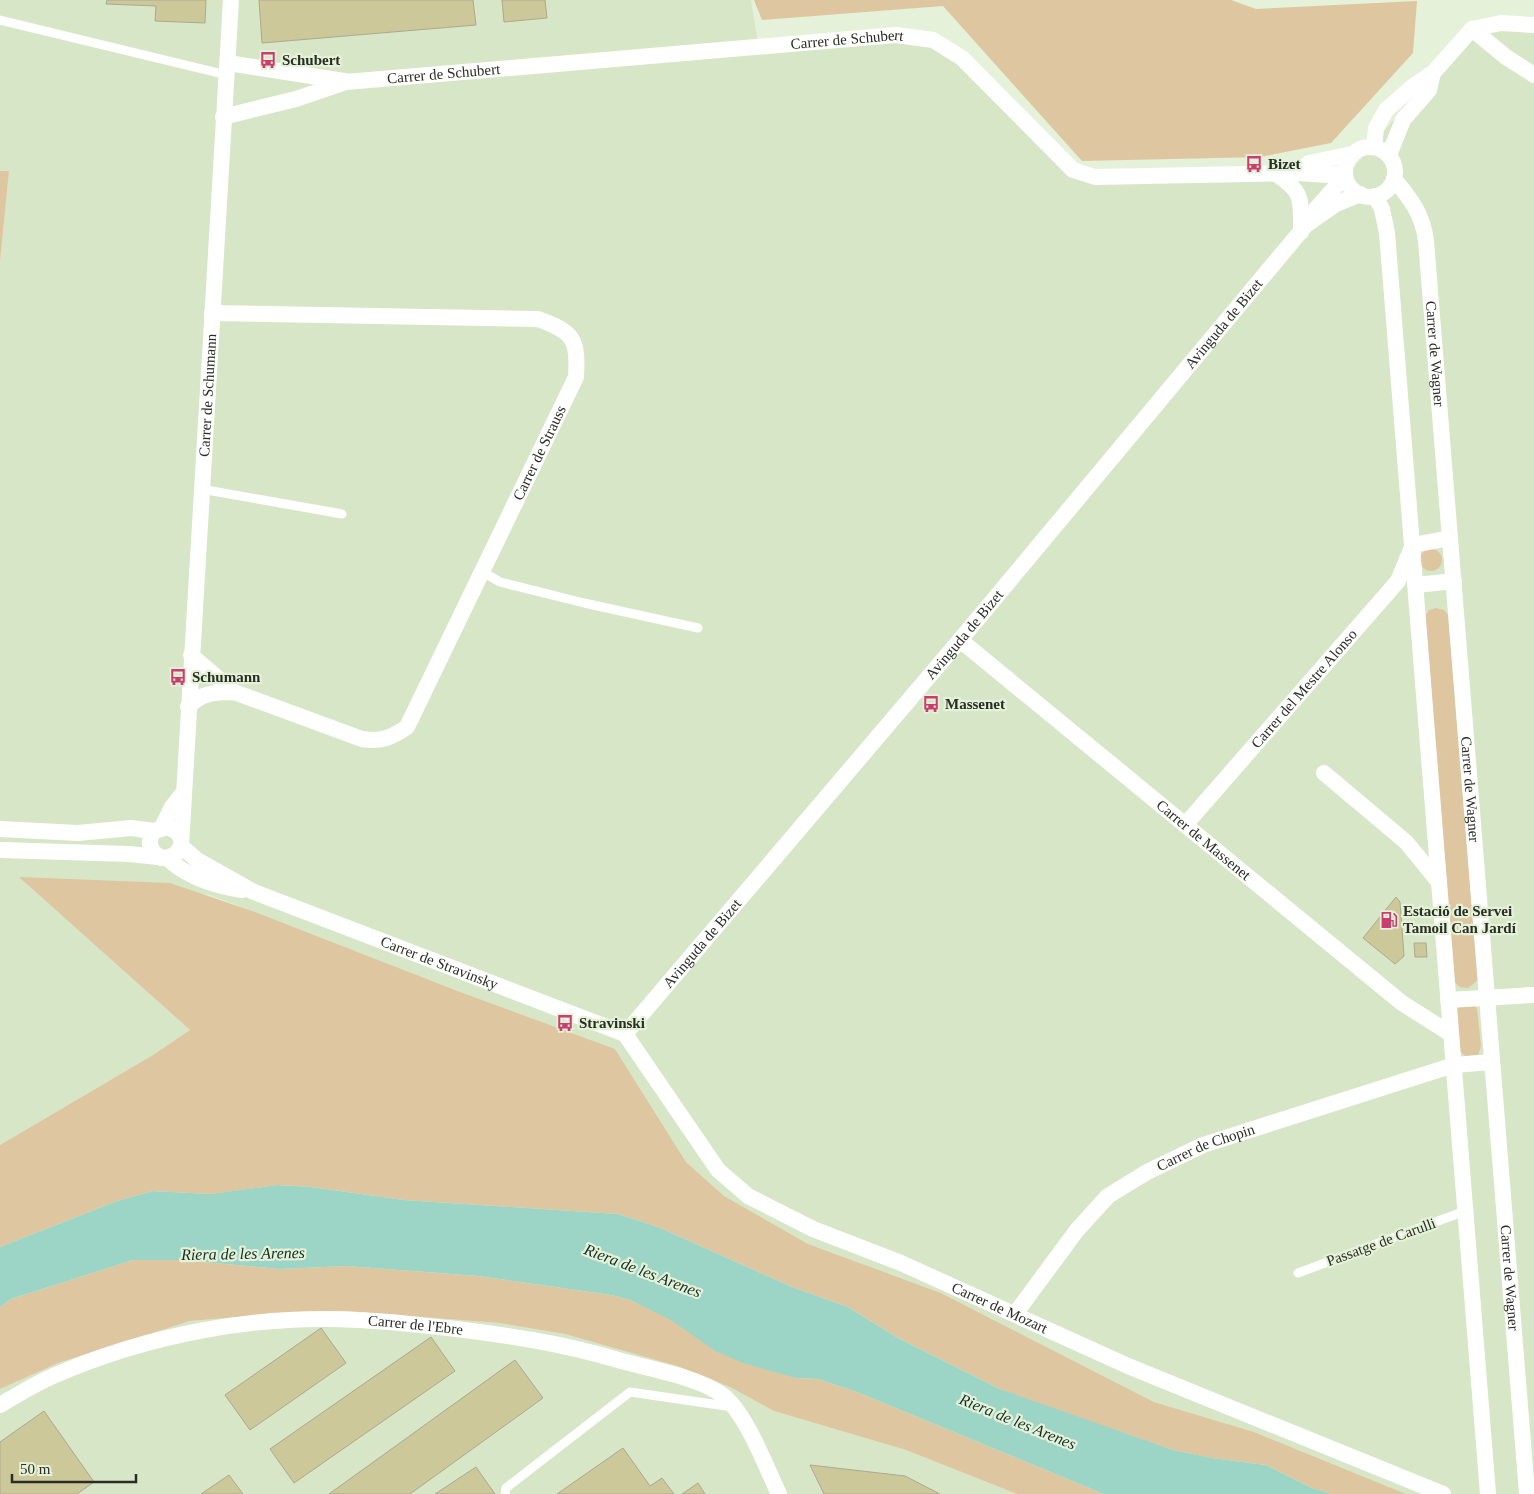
<svg xmlns="http://www.w3.org/2000/svg" width="1534" height="1494" font-family="'Times New Roman',serif">
<style>
.built{fill:#d7e6c6}
.green{fill:#dec6a0}
.water{fill:#9cd5c6}
.building{fill:#ccc899;stroke:#aba990}
.lines{fill:none;stroke-linecap:round;stroke-linejoin:round}
.lane{stroke:#fff;stroke-width:9}
.street{stroke:#fff;stroke-width:16}
.labels{text-anchor:middle;stroke-width:4.5;stroke-linejoin:round;paint-order:stroke}
.street-label{font-size:15px;fill:#292d24;stroke:#e5f1d8}
.poi-label{font-size:15px;font-weight:bold;fill:#292d24;stroke:#e5f1d8;text-anchor:start}
.water-label{font-size:16px;font-style:italic;fill:#122f29;stroke:#e5f1d8}
</style>
<rect width="100%" height="100%" fill="#e5f1d8"/>
<g class="built">
<path d="M 0,0 L 751,0 L 758,44 L 933,40 L 1073,170 L 1350,172 L 1457,44 L 1472,29 L 1534,25 L 1534,1494 L 1406,1494 L 1254,1432 L 1154,1402 L 941,1293 L 808,1244 L 724,1196 L 686,1162 L 615,1049 L 455,990 L 210,895 L 20,877 L 190,1030 L 153,1055 L 0,1145 L 0,262 L 9,171 L 0,171 Z"/>
<path d="M 345,1311 L 499,1323 L 565,1334 L 677,1366 L 730,1387 L 774,1411 L 906,1450 L 1017,1494 L 0,1494 L 0,1389 L 3,1387 L 58,1363 L 190,1321 L 263,1315 Z"/>
</g>
<g class="green">
<path d="M 754,0 L 1231,0 L 1256,9 L 1417,1 L 1413,53 L 1331,143 L 1260,157 L 1082,161 L 943,6 L 762,20 Z"/>
<path d="M 0,171 L 9,171 L 0,262 Z"/>
<circle cx="1431" cy="560" r="11"/>
<path d="M 1436,608 L 1444,610 L 1448,615 L 1478,980 L 1468,988 L 1460,987 L 1454,982 L 1425,616 L 1429,610 Z"/>
<path d="M 19,877 L 170,883 L 255,912 L 455,990 L 615,1049 L 686,1162 L 724,1196 L 808,1244 L 941,1293 L 1154,1402 L 1254,1432 L 1406,1494 L 1332,1494 L 1312,1488 L 1266,1465 L 1211,1458 L 1173,1450 L 1073,1416 L 1000,1389 L 898,1338 L 848,1307 L 792,1287 L 658,1227 L 618,1214 L 404,1200 L 311,1187 L 278,1185 L 211,1194 L 153,1191 L 117,1201 L 0,1247 L 0,1145 L 153,1055 L 190,1030 Z"/>
<path d="M 1459,1006 L 1475,1006 L 1477,1009 L 1481,1046 L 1478,1055 L 1465,1056 L 1460,1051 L 1457,1010 Z"/>
<path d="M 133,1260 L 181,1260 L 280,1269 L 346,1266 L 478,1276 L 611,1295 L 630,1300 L 796,1378 L 818,1379 L 857,1392 L 1104,1494 L 1017,1494 L 906,1450 L 774,1411 L 730,1387 L 677,1366 L 565,1334 L 499,1323 L 345,1311 L 263,1315 L 190,1321 L 58,1363 L 0,1389 L 0,1307 L 11,1299 Z"/>
</g>
<path class="water" d="M 277,1185 L 311,1187 L 404,1200 L 618,1214 L 658,1227 L 792,1287 L 848,1307 L 898,1338 L 1000,1389 L 1173,1450 L 1212,1458 L 1266,1465 L 1312,1488 L 1332,1494 L 1104,1494 L 857,1392 L 818,1379 L 796,1378 L 743,1363 L 715,1351 L 671,1320 L 630,1300 L 611,1295 L 478,1276 L 346,1266 L 280,1269 L 181,1260 L 133,1260 L 11,1299 L 0,1307 L 0,1247 L 117,1201 L 153,1191 L 211,1194 Z"/>
<g class="building">
<path d="M 107,0 L 206,0 L 205,23 L 155,21 L 156,6 L 106,4 Z"/>
<path d="M 259,0 L 473,0 L 476,25 L 262,43 Z"/>
<path d="M 502,0 L 545,0 L 547,18 L 504,22 Z"/>
<path d="M 1396,897 L 1400,902 L 1404,956 L 1395,964 L 1363,938 Z"/>
<path d="M 1414,943 L 1426,943 L 1427,957 L 1415,957 Z"/>
<path d="M 321,1328 L 346,1363 L 250,1430 L 225,1395 Z"/>
<path d="M 431,1337 L 455,1371 L 294,1483 L 270,1449 Z"/>
<path d="M 515,1360 L 543,1398 L 410,1494 L 329,1494 Z"/>
<path d="M 44,1411 L 94,1482 L 77,1494 L 0,1494 L 0,1442 Z"/>
<path d="M 623,1448 L 650,1486 L 662,1478 L 674,1494 L 557,1494 Z"/>
<path d="M 810,1465 L 905,1476 L 940,1494 L 824,1494 Z"/>
<path d="M 476,1467 L 495,1494 L 435,1494 Z"/>
<path d="M 229,1475 L 243,1494 L 201,1494 Z"/>
<path d="M 698,1483 L 705,1494 L 682,1494 Z"/>
</g>
<g class="lines">
<g class="lane">
<path d="M 0,20 L 227,75"/>
<path d="M 201,489 L 342,514"/>
<path d="M 483,572 L 500,582 L 584,603 L 698,628"/>
<path d="M 1298,1273 L 1465,1211"/>
<path d="M 505,1494 L 506,1488 L 630,1392 L 733,1407"/>
</g>
<g class="street">
<path d="M 1472,29 L 1506,57 L 1534,75"/>
<path d="M 228,63 L 344,81"/>
<path id="s1" d="M 223,117 L 296,99 L 346,82 L 896,35 L 933,40 L 962,58 L 1073,170 L 1095,177 L 1297,173 L 1329,175 L 1345,173"/>
<path d="M 1374,147 L 1376,128 L 1386,110 L 1412,87 L 1433,73 L 1472,29 L 1501,23 L 1534,25"/>
<circle cx="1370" cy="172" r="25"/>
<path d="M 1389,155 L 1403,120 L 1429,90 L 1433,73"/>
<path d="M 1297,173 L 1309,163 L 1352,154"/>
<path d="M 1276,174 C 1304,192 1301,200 1301,232"/>
<path id="s2" d="M 1394,179 C 1411,199 1423,215 1426,241 L 1527,1493"/>
<path d="M 1375,196 L 1382,209 L 1387,233 L 1488,1494"/>
<path d="M 1313,212 L 1345,176"/>
<path d="M 1413,545 L 1450,538"/>
<path d="M 1416,585 L 1454,581"/>
<path id="s3" d="M 960,640 L 1402,1003 L 1451,1034"/>
<path d="M 191,655 L 234,692"/>
<path id="s4" d="M 188,707 C 201,693 214,692 234,692 L 362,739 C 381,742 391,738 407,727 L 576,377 C 578,339 574,332 538,319 L 212,313"/>
<path d="M 1324,773 L 1406,842 L 1438,881"/>
<path id="s5" d="M 1185,825 L 1398,581 L 1412,547"/>
<path d="M 162,827 L 172,807 L 183,793"/>
<path d="M 0,829 L 78,833 L 131,828 L 154,831"/>
<path id="s6" d="M 181,846 L 197,860 L 254,892 L 625,1034"/>
<path id="s7" d="M 0,850 L 130,854 L 167,858 L 176,854 L 181,846 L 231,0"/>
<path d="M 161,858 C 150,852 146,842 154,831 L 168,827 L 177,832 L 181,838"/>
<path d="M 167,858 C 187,877 215,886 242,890"/>
<path d="M 1448,1000 L 1534,995"/>
<path id="s8" d="M 625,1034 L 960,640 L 1306,225 L 1336,204 L 1360,194"/>
<path id="s9" d="M 625,1034 L 718,1170 L 748,1196 L 813,1229 L 901,1263 L 1128,1366 L 1443,1494"/>
<path id="s10" d="M 1015,1314 L 1077,1230 L 1108,1196 L 1147,1172 L 1203,1145 L 1454,1065 L 1492,1062"/>
<path id="s11" d="M 0,1405 C 17,1395 35,1384 53,1376 C 147,1335 256,1314 358,1320 C 388,1321 418,1325 448,1328 C 506,1335 562,1343 618,1360 C 646,1368 698,1377 721,1394 C 746,1412 765,1465 779,1494"/>
</g>
</g>
<defs>
<g id="bus-bare" transform="scale(1.35)"><path d="M-5-6H5V4H4V6H2V4H-2V6H-4V4H-5ZM-3.5-4V0h7V-4ZM-3.5 1.2v1.5H-2V1.2ZM2 1.2v1.5H3.5V1.2Z" fill="#ca3d6c" stroke="#e5f1d8" stroke-width="2.5" paint-order="stroke"/></g>
<g id="fuel-bare" transform="scale(1.35)"><path d="M-5.5-6h7V0h2V4h1.3V-2.5L3-4.5l.8-.8L6-3V5H2.5V1h-1V6h-7ZM-4.2-4.7v3.2H.2V-4.7Z" fill="#ca3d6c" stroke="#e5f1d8" stroke-width="2.5" paint-order="stroke"/></g>
</defs>
<g fill-rule="evenodd">
<use href="#bus-bare" x="268" y="60"/>
<use href="#bus-bare" x="1254" y="164"/>
<use href="#bus-bare" x="178" y="677"/>
<use href="#bus-bare" x="931" y="704"/>
<use href="#fuel-bare" x="1389" y="920"/>
<use href="#bus-bare" x="565" y="1023"/>
</g>
<g class="labels">
<g class="street-label">
<text dy="5" stroke="none"><textPath href="#s1" startOffset="631">Carrer de Schubert</textPath></text>
<text dy="5" stroke="none"><textPath href="#s1" startOffset="226">Carrer de Schubert</textPath></text>
<text dy="5" stroke="none"><textPath href="#s8" startOffset="929">Avinguda de Bizet</textPath></text>
<text dy="5" stroke="none"><textPath href="#s2" startOffset="184">Carrer de Wagner</textPath></text>
<text dy="5" stroke="none"><textPath href="#s7" startOffset="638">Carrer de Schumann</textPath></text>
<text dy="5" stroke="none"><textPath href="#s4" startOffset="539">Carrer de Strauss</textPath></text>
<text dy="5" stroke="none"><textPath href="#s8" startOffset="524">Avinguda de Bizet</textPath></text>
<text dy="5" stroke="none"><textPath href="#s5" startOffset="181">Carrer del Mestre Alonso</textPath></text>
<text dy="5" stroke="none"><textPath href="#s2" startOffset="621">Carrer de Wagner</textPath></text>
<text dy="5" stroke="none"><textPath href="#s3" startOffset="315">Carrer de Massenet</textPath></text>
<text dy="5" stroke="none"><textPath href="#s8" startOffset="119">Avinguda de Bizet</textPath></text>
<text dy="5" stroke="none"><textPath href="#s6" startOffset="285">Carrer de Stravinsky</textPath></text>
<text dy="5" stroke="none"><textPath href="#s10" startOffset="260">Carrer de Chopin</textPath></text>
<text transform="translate(1381 1242) rotate(-20)" y="5">Passatge de Carulli</text>
<text dy="5" stroke="none"><textPath href="#s2" startOffset="1111">Carrer de Wagner</textPath></text>
<text dy="5" stroke="none"><textPath href="#s9" startOffset="480">Carrer de Mozart</textPath></text>
<text dy="5" stroke="none"><textPath href="#s11" startOffset="431">Carrer de l'Ebre</textPath></text>
</g>
<g class="poi-label">
<text x="282" y="65">Schubert</text>
<text x="1268" y="169">Bizet</text>
<text x="192" y="682">Schumann</text>
<text x="945" y="709">Massenet</text>
<text x="1403" y="916">Estació de Servei<tspan x="1403" dy="17">Tamoil Can Jardí</tspan></text>
<text x="579" y="1028">Stravinski</text>
</g>
<g class="water-label">
<text transform="translate(243 1253) rotate(-1)" y="6">Riera de les Arenes</text>
<text transform="translate(643 1270) rotate(21)" y="6">Riera de les Arenes</text>
<text transform="translate(1018 1421) rotate(22)" y="6">Riera de les Arenes</text>
</g>
</g>
<path d="M12 1474v8h124v-8" fill="none" stroke="#292d24" stroke-width="2.5"/>
<text x="20" y="1474" font-size="15" fill="#292d24" stroke="#e5f1d8" stroke-width="4" paint-order="stroke">50 m</text>
</svg>
